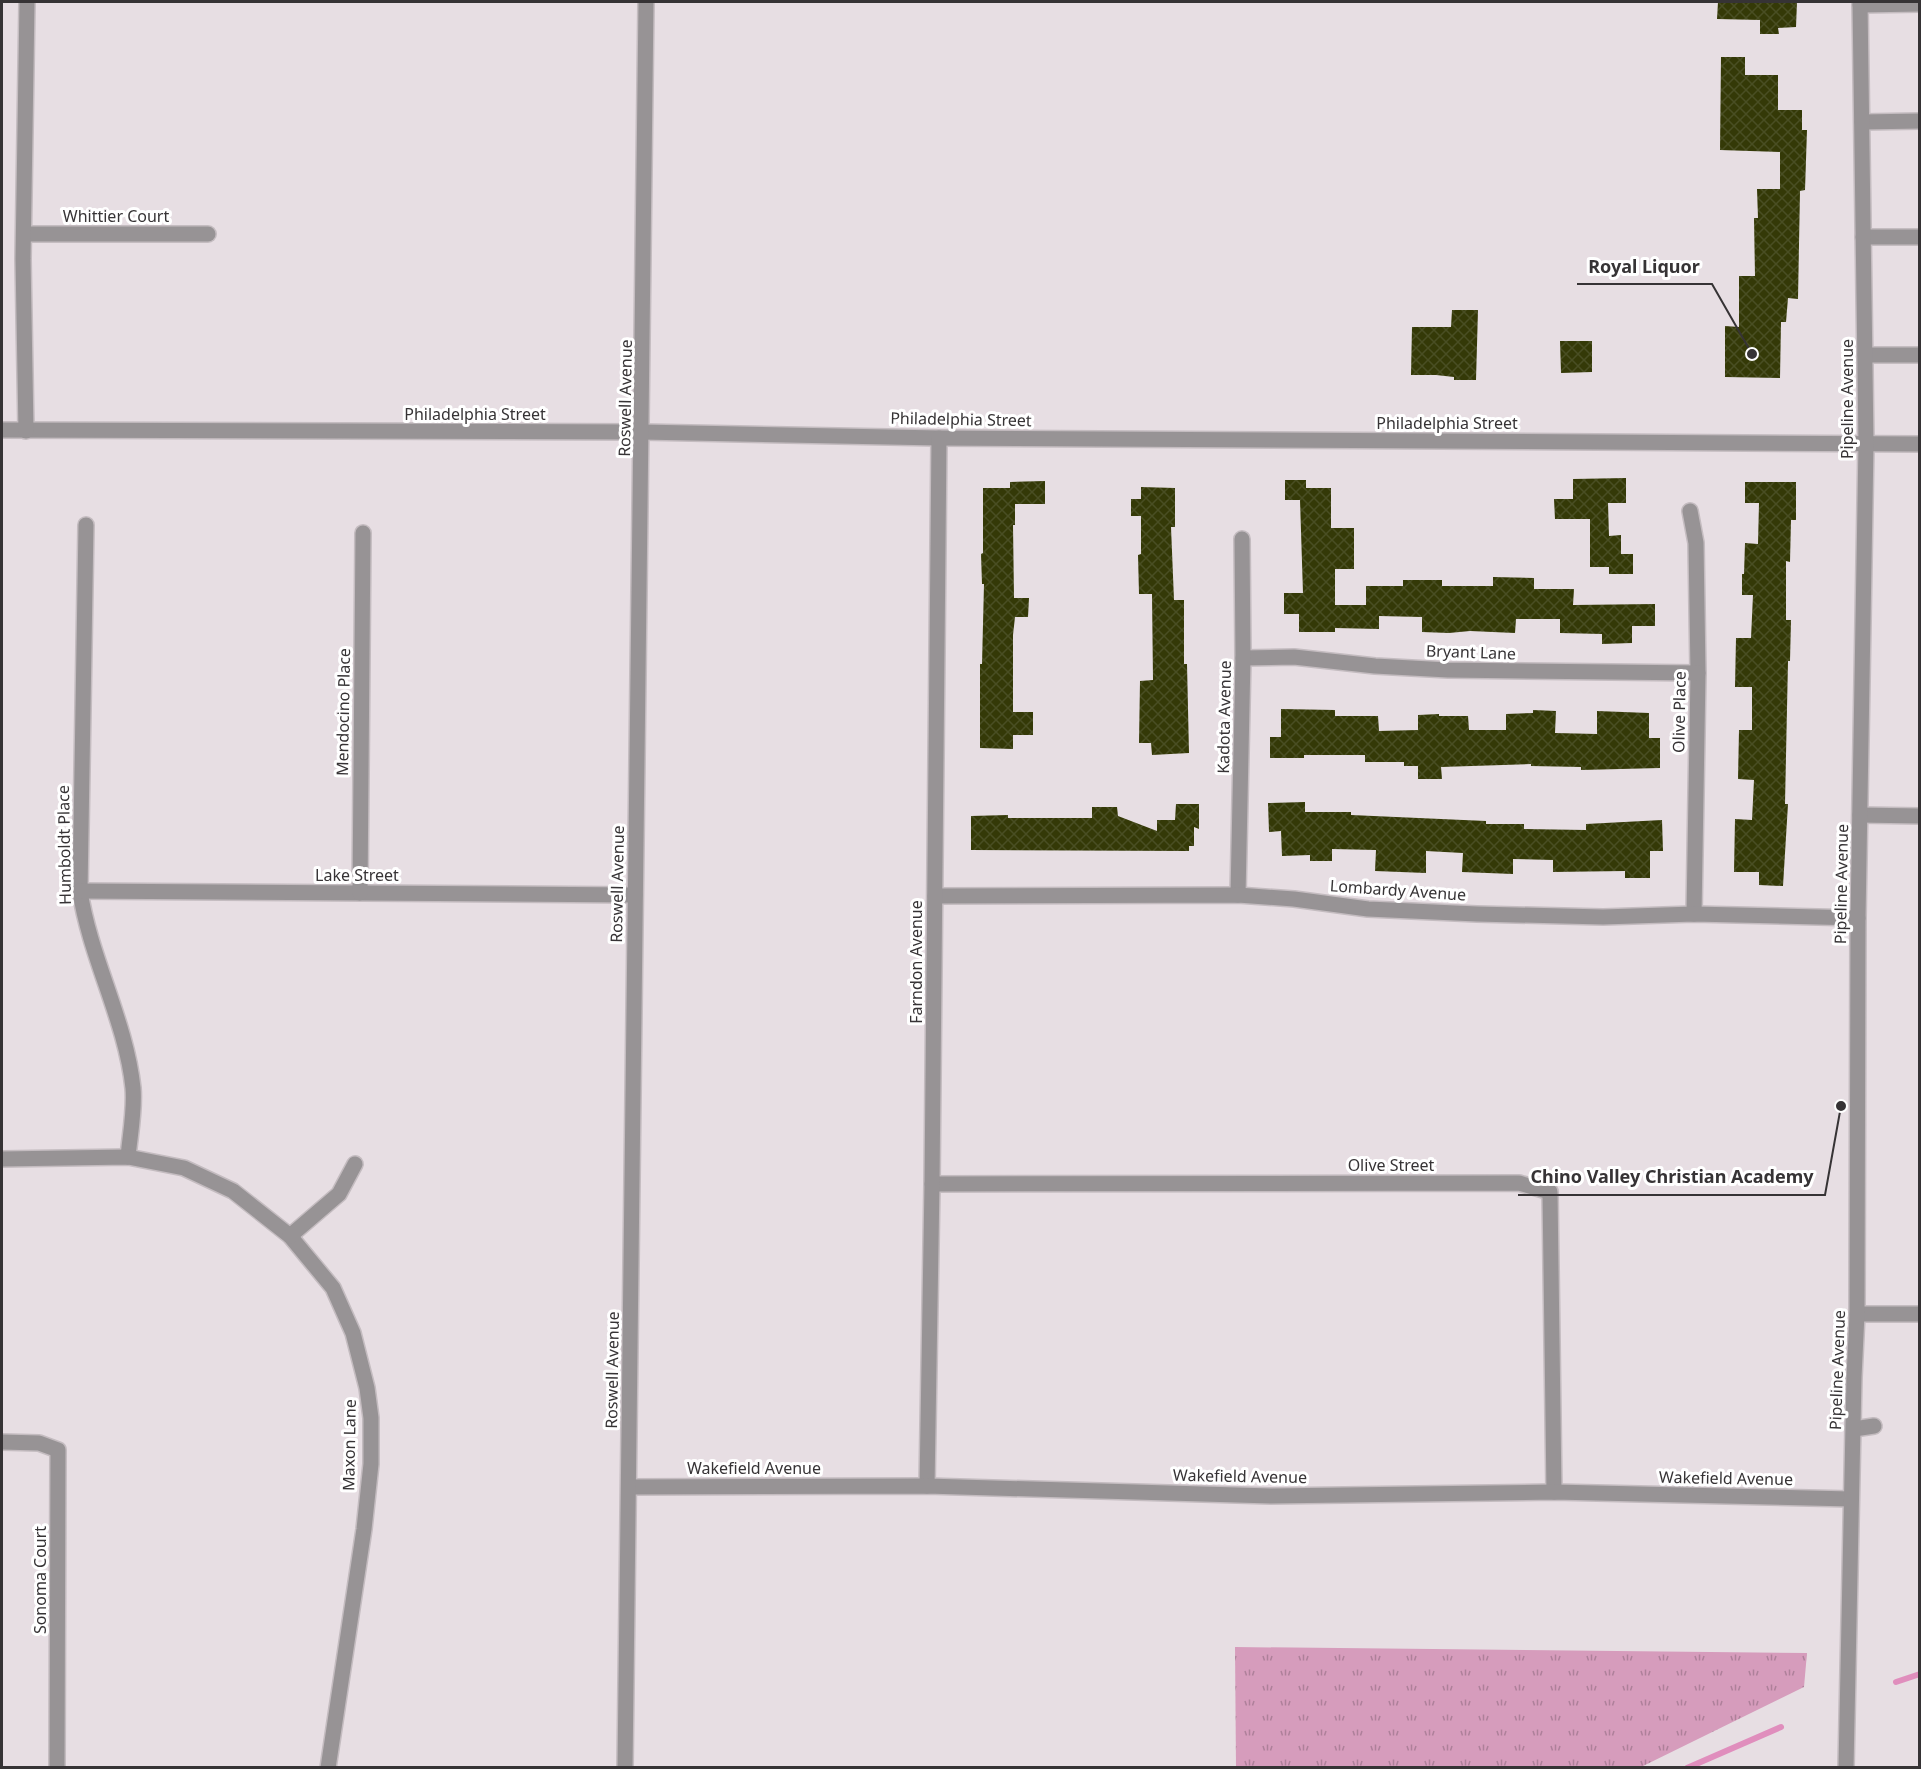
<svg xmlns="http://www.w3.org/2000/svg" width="1921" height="1769" font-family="'Noto Sans',sans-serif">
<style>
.grass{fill:url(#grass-tufts)}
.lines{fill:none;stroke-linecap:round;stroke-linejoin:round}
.stream{stroke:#e08ebd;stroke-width:6}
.building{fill:url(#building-cross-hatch)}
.minor-casing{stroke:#c4bcc0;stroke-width:18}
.minor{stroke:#979395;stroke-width:15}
.labels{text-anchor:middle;stroke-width:6;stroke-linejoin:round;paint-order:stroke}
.street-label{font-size:16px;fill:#363335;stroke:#fff}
.leader{fill:none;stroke:#363335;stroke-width:2}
.callout-dot{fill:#363335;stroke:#fff;stroke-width:2}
.callout-label{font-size:18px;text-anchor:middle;font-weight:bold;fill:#363335;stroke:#fff;stroke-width:6;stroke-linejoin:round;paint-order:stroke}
</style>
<defs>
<pattern id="grass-tufts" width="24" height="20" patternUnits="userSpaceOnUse" patternTransform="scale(1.5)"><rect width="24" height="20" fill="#d69cbc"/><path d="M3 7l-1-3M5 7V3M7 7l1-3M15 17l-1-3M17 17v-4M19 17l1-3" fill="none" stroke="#ae809a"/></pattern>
<pattern id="building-cross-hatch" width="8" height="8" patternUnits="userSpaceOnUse" patternTransform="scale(1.5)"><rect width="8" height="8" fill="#343907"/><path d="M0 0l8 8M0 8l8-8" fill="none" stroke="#494e23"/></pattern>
</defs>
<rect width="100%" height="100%" fill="#e7dee3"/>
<path class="grass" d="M 1235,1647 L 1807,1653 L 1804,1687 L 1641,1767 L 1236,1768 Z"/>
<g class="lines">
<g class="stream">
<path d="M 1896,1682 L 1920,1674"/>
<path d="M 1687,1768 L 1781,1727"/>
</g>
</g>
<g class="building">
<path d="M 1718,2 L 1797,2 L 1796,27 L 1778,28 L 1779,34 L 1760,34 L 1760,20 L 1717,19 Z"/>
<path d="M 1721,57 L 1745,57 L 1745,75 L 1778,75 L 1778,110 L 1802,110 L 1802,130 L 1807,130 L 1805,190 L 1800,191 L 1798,299 L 1788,298 L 1786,322 L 1781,322 L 1780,378 L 1725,377 L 1725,326 L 1739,327 L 1739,276 L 1755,276 L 1754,218 L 1758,218 L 1757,189 L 1780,189 L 1780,152 L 1720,150 Z"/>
<path d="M 1452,310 L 1478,310 L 1476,380 L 1454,380 L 1454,377 L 1436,375 L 1411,375 L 1412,327 L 1451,327 Z"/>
<path d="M 1560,341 L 1592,341 L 1592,372 L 1561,373 Z"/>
<path d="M 1626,478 L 1626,503 L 1608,503 L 1609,536 L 1621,535 L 1621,554 L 1633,554 L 1633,574 L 1609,574 L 1609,567 L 1590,567 L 1590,519 L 1555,519 L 1554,499 L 1573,499 L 1573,479 Z"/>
<path d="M 1285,480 L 1306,480 L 1306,488 L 1331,488 L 1331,528 L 1354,528 L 1354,569 L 1335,569 L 1335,605 L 1366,605 L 1366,586 L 1403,586 L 1403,580 L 1442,580 L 1442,586 L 1493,586 L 1493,577 L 1534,578 L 1534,589 L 1574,589 L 1573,605 L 1655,604 L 1655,626 L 1632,626 L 1632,643 L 1602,644 L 1602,634 L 1560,633 L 1560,619 L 1516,619 L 1515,633 L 1470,631 L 1449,633 L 1422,632 L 1422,617 L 1379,616 L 1379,629 L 1335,628 L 1335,632 L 1299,632 L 1299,614 L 1284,614 L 1284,593 L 1303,593 L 1300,500 L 1285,500 Z"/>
<path d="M 1045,481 L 1045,504 L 1015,504 L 1015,525 L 1013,525 L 1014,598 L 1029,598 L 1028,617 L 1015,617 L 1013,635 L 1013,712 L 1033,712 L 1033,735 L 1013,735 L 1013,749 L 980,748 L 980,664 L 982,664 L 984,584 L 982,584 L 981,554 L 983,553 L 983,488 L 1010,488 L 1010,482 Z"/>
<path d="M 1745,482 L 1796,482 L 1796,520 L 1791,520 L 1790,562 L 1786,561 L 1786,620 L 1791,620 L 1790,661 L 1788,661 L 1785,804 L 1788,804 L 1783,886 L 1759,885 L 1759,872 L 1734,872 L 1735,819 L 1752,820 L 1754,780 L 1738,779 L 1739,730 L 1752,730 L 1752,687 L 1735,687 L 1736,638 L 1751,638 L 1753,595 L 1742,595 L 1742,574 L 1744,574 L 1745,543 L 1758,544 L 1759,503 L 1745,503 Z"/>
<path d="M 1141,487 L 1175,488 L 1175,527 L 1171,527 L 1174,600 L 1184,600 L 1184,664 L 1187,664 L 1189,753 L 1152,755 L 1151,743 L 1139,743 L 1140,681 L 1153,680 L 1152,594 L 1139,594 L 1138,555 L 1141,554 L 1141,516 L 1131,516 L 1131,499 L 1141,499 Z"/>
<path d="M 1281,709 L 1335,710 L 1335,716 L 1378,716 L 1379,731 L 1418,730 L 1418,715 L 1439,714 L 1439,716 L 1468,716 L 1469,730 L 1506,730 L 1506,714 L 1533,713 L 1533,710 L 1556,711 L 1555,733 L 1597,734 L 1597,711 L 1649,713 L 1649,738 L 1660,738 L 1660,768 L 1581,770 L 1581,767 L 1531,766 L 1531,764 L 1441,767 L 1442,779 L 1418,779 L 1418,766 L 1404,766 L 1404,762 L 1365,762 L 1365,755 L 1304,755 L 1304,758 L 1270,758 L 1270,737 L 1281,737 Z"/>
<path d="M 1305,802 L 1305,812 L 1351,812 L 1351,815 L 1486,821 L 1486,824 L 1524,824 L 1524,829 L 1586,830 L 1586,824 L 1662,820 L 1663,851 L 1650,851 L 1650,878 L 1625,878 L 1625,871 L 1553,872 L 1553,860 L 1513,859 L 1513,874 L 1462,872 L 1463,853 L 1426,851 L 1426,873 L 1375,871 L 1376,850 L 1332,849 L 1332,861 L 1310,861 L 1310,855 L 1282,856 L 1281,831 L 1269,832 L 1268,803 Z"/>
<path d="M 1176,804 L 1199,804 L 1199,829 L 1194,827 L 1194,846 L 1189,846 L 1189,851 L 971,850 L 971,816 L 1008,815 L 1008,818 L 1092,818 L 1092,807 L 1117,807 L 1118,816 L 1157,831 L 1157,820 L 1175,820 Z"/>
</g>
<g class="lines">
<g class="minor-casing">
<g id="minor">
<path d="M 1860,5 L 1920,4"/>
<path d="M 1862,122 L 1920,121"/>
<path d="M 25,234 L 208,234"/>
<path d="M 1863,237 L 1920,237"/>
<path d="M 1865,355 L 1920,355"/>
<path d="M 2,430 L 642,432 L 939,438 L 1920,444"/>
<path d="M 26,431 L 23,259 L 27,2"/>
<path d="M 1690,511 L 1696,543 L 1698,673 L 1694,914"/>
<path d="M 86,525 L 80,891 C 90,958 126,1021 133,1088 C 135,1110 130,1135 128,1157"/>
<path d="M 1243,658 L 1294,657 L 1375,666 L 1448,670 L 1698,673"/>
<path d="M 1860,815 L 1920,816"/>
<path d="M 80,891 L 635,895"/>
<path d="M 360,893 L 363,533"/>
<path d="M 1238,895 L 1243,658 L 1242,539"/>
<path d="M 935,896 L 1238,895 L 1294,899 L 1368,909 L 1477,914 L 1603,917 L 1694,914 L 1858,918"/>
<path d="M 2,1159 L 128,1157 L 184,1168 L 233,1191 L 290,1236 L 333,1288 L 353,1333 L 367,1388 L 371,1418 L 371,1464 L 364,1529 L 328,1768"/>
<path d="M 932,1184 L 1519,1183 L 1550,1192 L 1554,1492"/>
<path d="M 290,1236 L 339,1194 L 355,1164"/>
<path d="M 1857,1314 L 1920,1314"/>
<path d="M 1854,1429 L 1874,1426"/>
<path d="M 2,1442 L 39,1443 L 58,1450 L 57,1768"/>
<path d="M 927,1486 L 932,1184 L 939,438"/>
<path d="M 629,1487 L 927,1486 L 1271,1496 L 1554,1492 L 1851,1499"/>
<path d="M 625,1768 L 646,2"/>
<path d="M 1846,1768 L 1854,1377 L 1857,1314 L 1858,918 L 1866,444 L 1860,2"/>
</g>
</g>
<use href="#minor" class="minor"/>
</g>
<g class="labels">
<g class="street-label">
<text x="116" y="222">Whittier Court</text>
<text transform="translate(625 398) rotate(-89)" y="6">Roswell Avenue</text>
<text transform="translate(1847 399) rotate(-90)" y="6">Pipeline Avenue</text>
<text x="475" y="420">Philadelphia Street</text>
<text transform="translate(961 419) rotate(1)" y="6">Philadelphia Street</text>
<text x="1447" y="429">Philadelphia Street</text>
<text transform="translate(1471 652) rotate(2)" y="6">Bryant Lane</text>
<text transform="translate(343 712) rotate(-89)" y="6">Mendocino Place</text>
<text transform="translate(1679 712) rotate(-89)" y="6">Olive Place</text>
<text transform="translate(1224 717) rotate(-89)" y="6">Kadota Avenue</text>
<text transform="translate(64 845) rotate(-91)" y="6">Humboldt Place</text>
<text x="357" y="881">Lake Street</text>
<text transform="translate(617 884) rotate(-89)" y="6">Roswell Avenue</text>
<text transform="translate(1841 884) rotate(-89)" y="6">Pipeline Avenue</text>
<text transform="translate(1398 890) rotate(4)" y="6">Lombardy Avenue</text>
<text transform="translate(916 962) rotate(-90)" y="6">Farndon Avenue</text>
<text x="1391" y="1171">Olive Street</text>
<text transform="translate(612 1370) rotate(-89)" y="6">Roswell Avenue</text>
<text transform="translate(1837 1370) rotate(-88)" y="6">Pipeline Avenue</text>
<text transform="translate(349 1445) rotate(-89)" y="6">Maxon Lane</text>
<text x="754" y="1474">Wakefield Avenue</text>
<text transform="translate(1240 1476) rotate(1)" y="6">Wakefield Avenue</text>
<text transform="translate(1726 1478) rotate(1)" y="6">Wakefield Avenue</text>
<text transform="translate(40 1580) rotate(-90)" y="6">Sonoma Court</text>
</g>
</g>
<path class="leader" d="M1752 354L1712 284H1577M1841 1106L1825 1195H1518"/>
<g class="callout-dot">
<circle cx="1752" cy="354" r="6"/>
<circle cx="1841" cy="1106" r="6"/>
</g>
<g class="callout-label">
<text x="1644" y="273">Royal Liquor</text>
<text x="1672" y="1183">Chino Valley Christian Academy</text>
</g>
<rect width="1921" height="1769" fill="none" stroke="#363335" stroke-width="6"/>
</svg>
